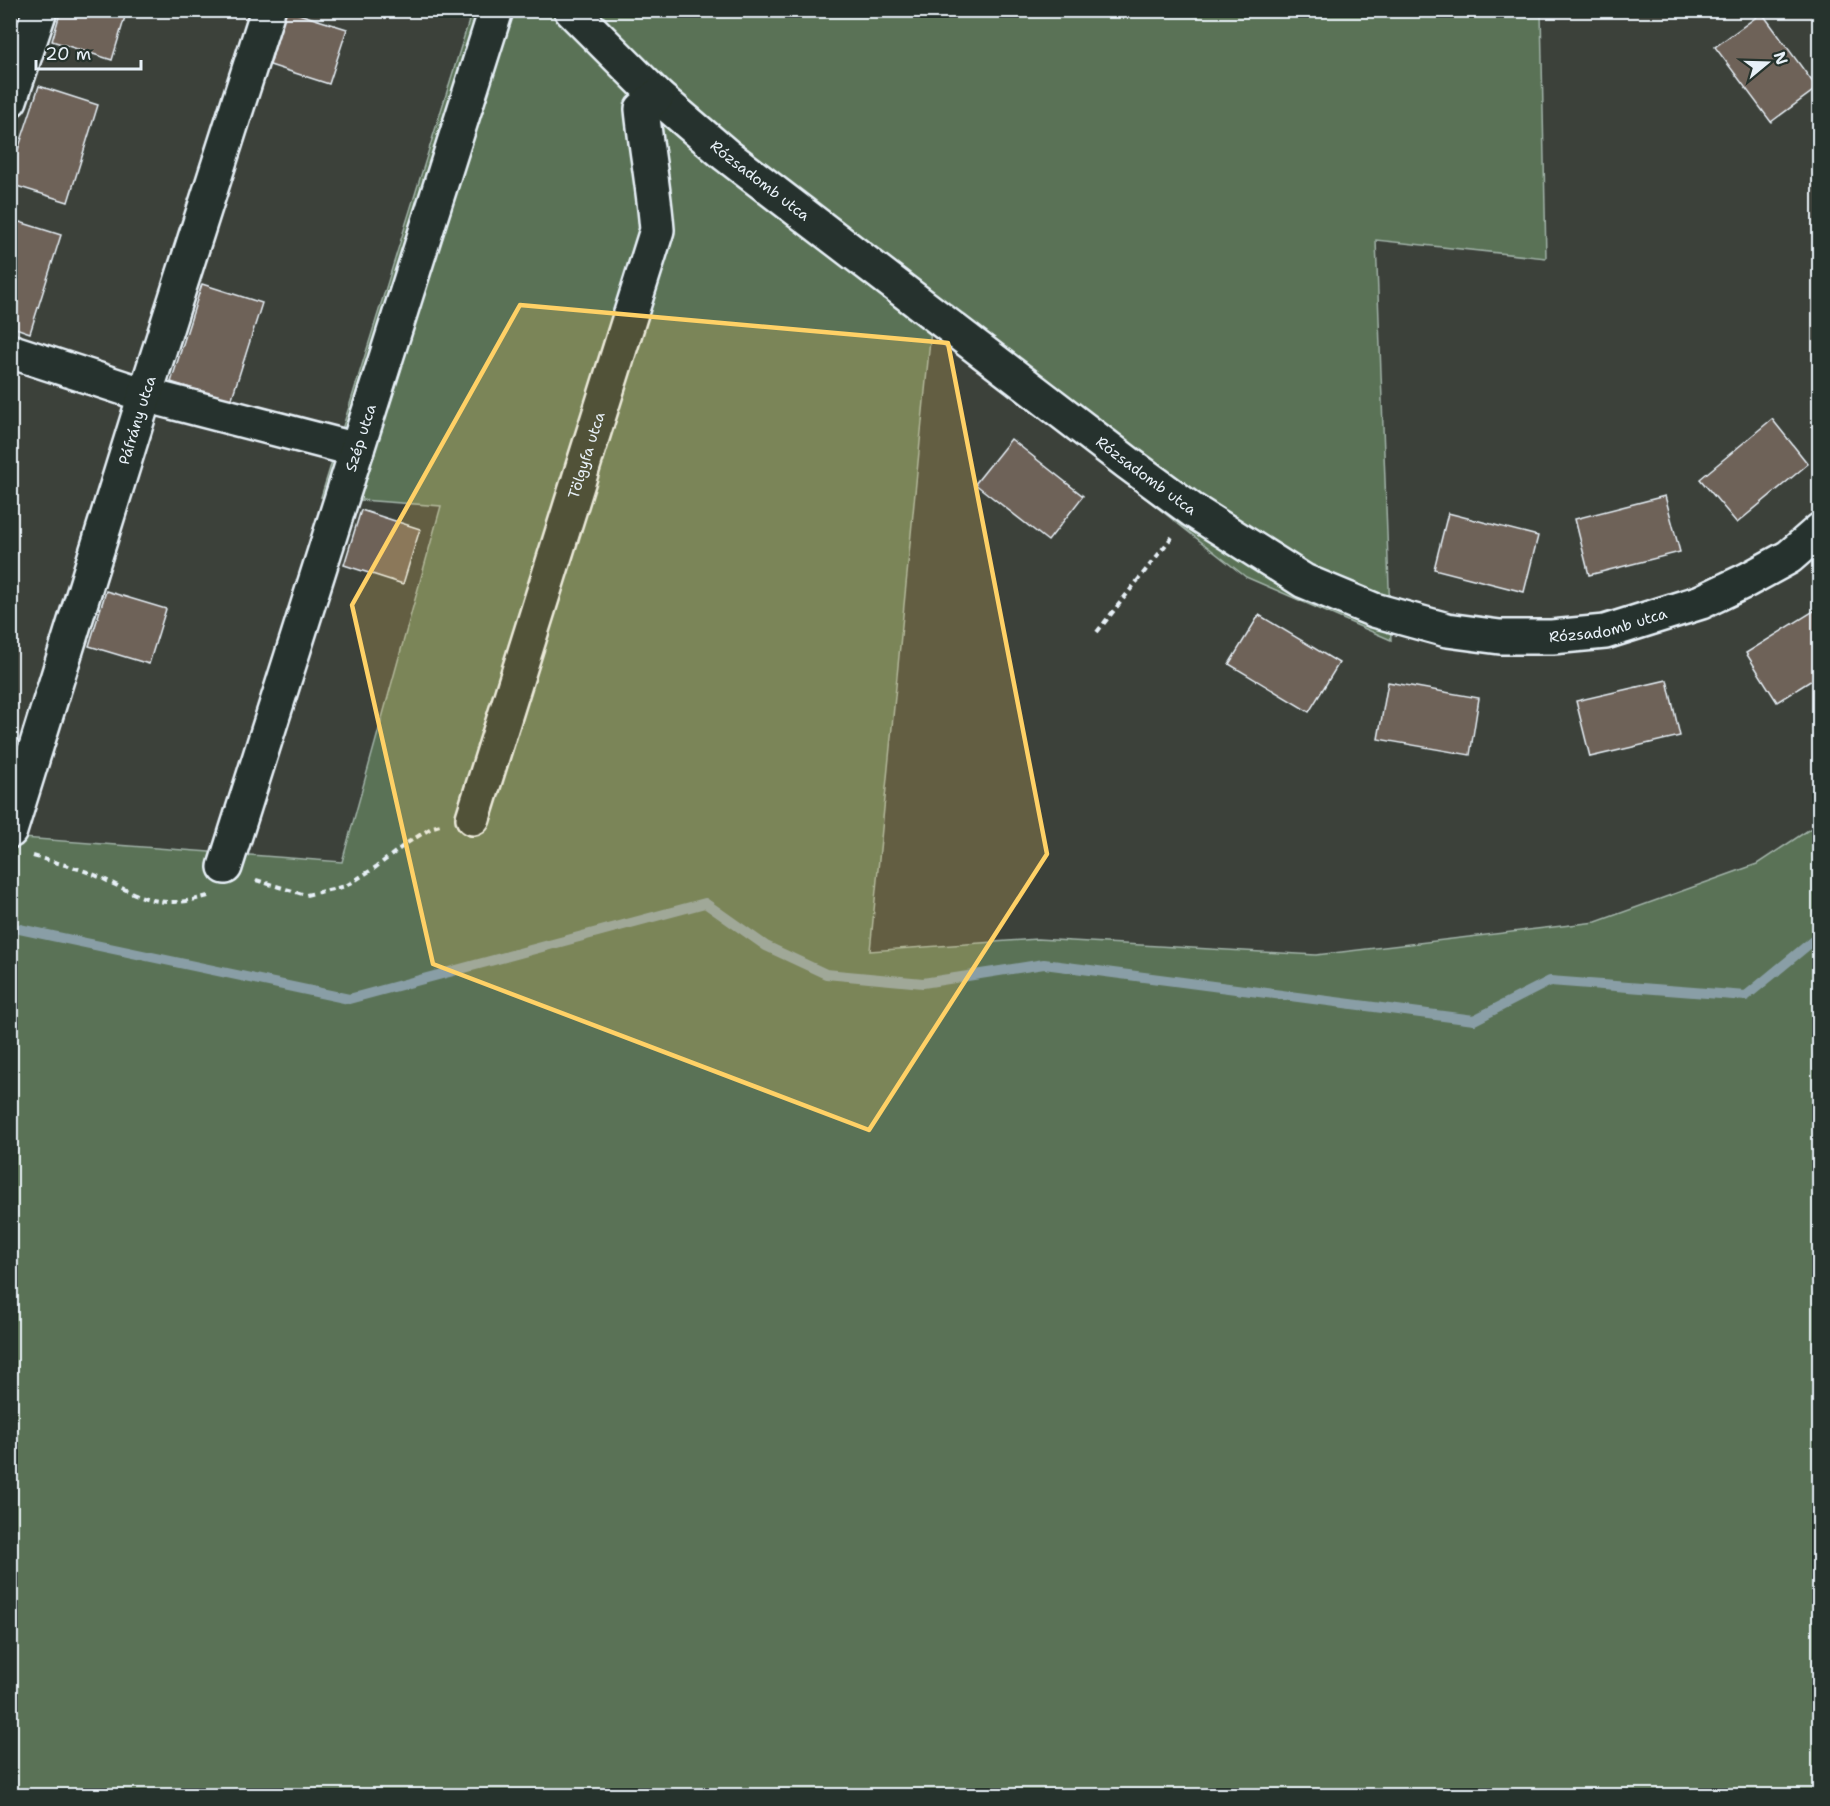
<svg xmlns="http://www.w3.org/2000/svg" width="1830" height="1806" font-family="'Shantell Sans',sans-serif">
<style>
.green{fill:#5a7257;stroke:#a1b2a8;stroke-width:1.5}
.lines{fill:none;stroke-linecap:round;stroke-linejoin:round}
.stream{stroke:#899ea6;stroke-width:10}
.building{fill:#6e6259;stroke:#e8f1f8;stroke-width:1.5}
.minor-casing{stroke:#e8f1f8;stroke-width:38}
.path{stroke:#e8f1f8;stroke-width:4;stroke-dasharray:6 4.5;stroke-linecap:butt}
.minor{stroke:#26332d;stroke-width:33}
.marked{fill:#ffd166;fill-opacity:0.2;stroke:#ffd166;stroke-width:4.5;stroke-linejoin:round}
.labels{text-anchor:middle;stroke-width:5;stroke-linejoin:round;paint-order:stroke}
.street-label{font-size:15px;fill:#e8f1f8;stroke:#26332d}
</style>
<rect width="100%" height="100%" fill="#3c413a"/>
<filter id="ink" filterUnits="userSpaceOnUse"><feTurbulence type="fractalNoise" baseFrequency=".0167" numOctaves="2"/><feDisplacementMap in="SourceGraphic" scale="12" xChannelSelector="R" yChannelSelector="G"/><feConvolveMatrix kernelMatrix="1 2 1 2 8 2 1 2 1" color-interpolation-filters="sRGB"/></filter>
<g filter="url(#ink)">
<path class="green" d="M 472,11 L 1541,11 L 1546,258 L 1376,240 L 1391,640 L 1246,577 L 931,330 L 870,951 L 1037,939 L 1316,955 L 1596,922 L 1757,864 L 1819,823 L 1819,1795 L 11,1795 L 10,837 L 342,862 L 441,506 L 321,497 Z"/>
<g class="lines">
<path class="stream" d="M 10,927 L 349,999 L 705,903 L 766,946 L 826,974 L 923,983 L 1044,964 L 1474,1020 L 1550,981 L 1746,996 L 1820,935"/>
</g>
<g class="building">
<path d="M 61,10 L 127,10 L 112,60 L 52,41 Z"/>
<path d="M 286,10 L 347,29 L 329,84 L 270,65 Z"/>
<path d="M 1762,13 L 1817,88 L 1771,122 L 1715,47 Z"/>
<path d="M 39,86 L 98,105 L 68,202 L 10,184 L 10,174 Z"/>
<path d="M 10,219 L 61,235 L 30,333 L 10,326 Z"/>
<path d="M 202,284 L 262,303 L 231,401 L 171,382 Z"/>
<path d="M 1772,419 L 1808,464 L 1737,523 L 1700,479 Z"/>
<path d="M 1011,439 L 1083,496 L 1048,541 L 975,484 Z"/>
<path d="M 1665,496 L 1680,552 L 1589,575 L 1575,519 Z"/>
<path d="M 361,510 L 420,529 L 403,584 L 344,565 Z"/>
<path d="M 1448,513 L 1538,536 L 1524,592 L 1434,569 Z"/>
<path d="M 106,591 L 166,609 L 149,664 L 89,646 Z"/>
<path d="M 1820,607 L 1820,675 L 1777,702 L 1746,653 Z"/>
<path d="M 1259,615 L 1339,663 L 1309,712 L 1229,664 Z"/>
<path d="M 1667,680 L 1680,736 L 1590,757 L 1576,701 Z"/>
<path d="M 1388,682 L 1479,698 L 1470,755 L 1378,739 Z"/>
</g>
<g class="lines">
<g class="minor-casing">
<g id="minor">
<path id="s1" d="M 571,10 L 657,96 L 726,155 L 1128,463 L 1192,510 L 1304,581 L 1374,610 L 1447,630 L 1500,637 L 1552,637 L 1605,632 L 1701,602 L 1747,580 L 1789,557 L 1820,530"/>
<path d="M 10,100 L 40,10"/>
<path d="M 10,351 L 145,395 L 357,450"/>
<path id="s2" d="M 473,818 L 657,230 C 654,189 646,149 642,109 L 657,96"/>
<path id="s3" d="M 10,831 L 145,395 L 268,10"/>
<path id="s4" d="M 225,867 L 496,10"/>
</g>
</g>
<g class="path">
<path d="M 1097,632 L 1172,537"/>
<path d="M 33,856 C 53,862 76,867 95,875 C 140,896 157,911 208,896"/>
<path d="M 256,880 L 306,895 L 346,886 L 376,867 L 407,843 L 433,827 L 440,825"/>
</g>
<use href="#minor" class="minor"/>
</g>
</g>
<path class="marked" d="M 520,305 L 948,343 L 1047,854 L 869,1130 L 433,964 L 352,605 Z"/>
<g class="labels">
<g class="street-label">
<text dy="5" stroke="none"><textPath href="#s1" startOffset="255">Rózsadomb utca</textPath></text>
<text dy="5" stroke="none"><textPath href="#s3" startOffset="430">Páfrány utca</textPath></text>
<text dy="5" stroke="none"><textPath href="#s4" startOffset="450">Szép utca</textPath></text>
<text dy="5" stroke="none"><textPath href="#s2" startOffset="380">Tölgyfa utca</textPath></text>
<text dy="5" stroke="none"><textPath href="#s1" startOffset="741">Rózsadomb utca</textPath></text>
<text dy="5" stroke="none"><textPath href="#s1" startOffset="1245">Rózsadomb utca</textPath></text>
</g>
</g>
<rect width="1830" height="1806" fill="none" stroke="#26332d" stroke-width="36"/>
<rect x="18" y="18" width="1794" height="1770" fill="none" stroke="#e8f1f8" stroke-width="2" filter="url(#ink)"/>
<g transform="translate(1767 63) rotate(71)" stroke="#26332d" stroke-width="4.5" paint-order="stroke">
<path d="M0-4.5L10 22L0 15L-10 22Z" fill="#e8f1f8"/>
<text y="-9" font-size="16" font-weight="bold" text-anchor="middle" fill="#e8f1f8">N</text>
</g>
<path d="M36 60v9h105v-9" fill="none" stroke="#e8f1f8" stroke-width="3"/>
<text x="45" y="60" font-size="18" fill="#e8f1f8" stroke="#26332d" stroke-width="4.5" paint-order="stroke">20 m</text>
</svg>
